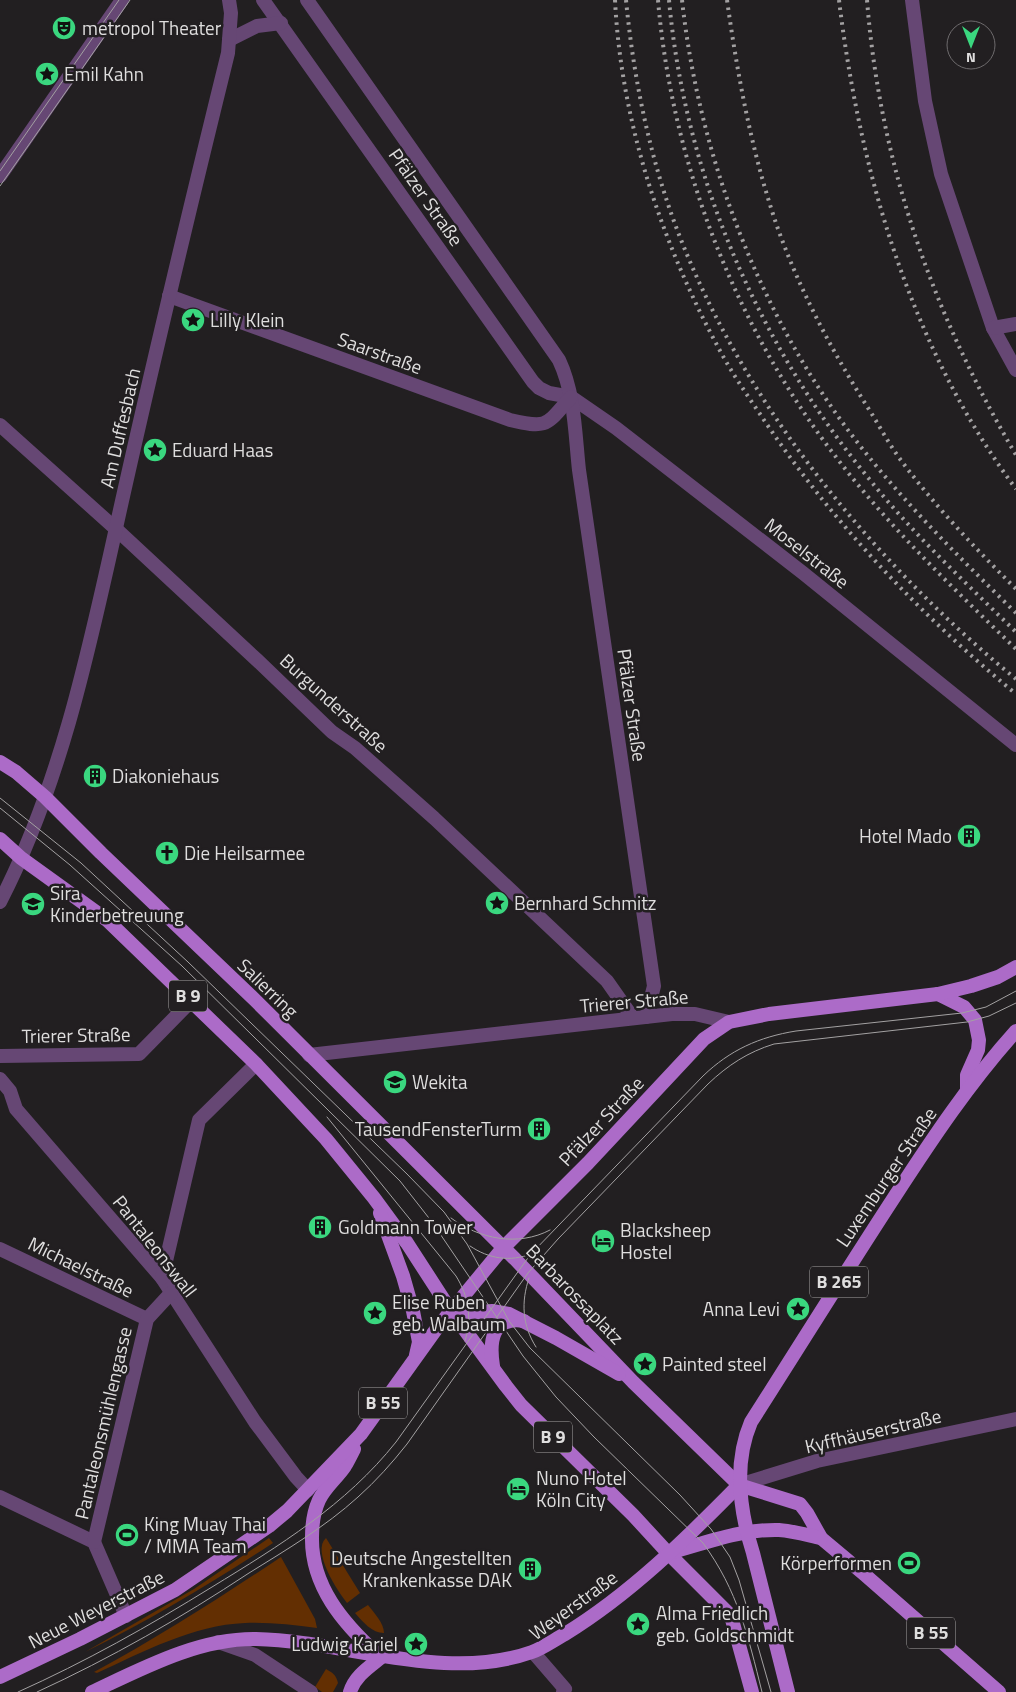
<svg xmlns="http://www.w3.org/2000/svg" width="1016" height="1692" font-family="'Titillium Web',sans-serif">
<style>
.green{fill:#632f02}
.lines{fill:none;stroke-linecap:round;stroke-linejoin:round}
.minor{stroke:#664774;stroke-width:14}
.tertiary{stroke:#664774;stroke-width:14}
.primary{stroke:#ac6bc8;stroke-width:14}
.tram{stroke:#a3a1a2;stroke-width:1}
.rail{stroke:#a3a1a2;stroke-width:4;stroke-dasharray:2.5 5;stroke-linecap:butt}
.labels{text-anchor:middle;stroke-width:5;stroke-linejoin:round;paint-order:stroke}
.shield{fill:#221f21;stroke:#a6a5a5;stroke-width:1}
.shield-label{font-size:18px;font-weight:bold;fill:#dfdede}
.poi-label{font-size:19px;fill:#dfdede;stroke:#221f21;text-anchor:start}
.street-label{font-size:19px;fill:#dfdede;stroke:#221f21}
</style>
<rect width="100%" height="100%" fill="#221f21"/>
<g class="green">
<path d="M 269,1538 L 273,1543 C 212,1583 150,1620 85,1652 L 194,1589 Z"/>
<path d="M 326,1538 L 360,1593 L 347,1603 C 338,1592 311,1551 326,1538 Z"/>
<path d="M 281,1557 L 315,1619 L 317,1628 C 293,1625 269,1622 245,1623 C 193,1625 143,1652 97,1673 L 94,1672 C 159,1637 221,1597 281,1557 Z"/>
<path d="M 368,1605 C 374,1613 384,1623 384,1633 C 372,1633 363,1622 355,1613 Z"/>
<path d="M 326,1669 C 333,1673 336,1675 338,1683 L 333,1692 L 322,1692 L 315,1687 Z"/>
</g>
<g class="lines">
<g class="minor">
<path d="M 263,0 L 533,382 L 539,388 L 549,393 L 571,397 L 616,428 L 803,573 L 1016,745"/>
<path d="M 307,0 L 559,360 C 575,394 575,434 579,470 L 654,986 L 646,1017"/>
<path d="M 912,0 L 925,101 L 941,174 L 993,328 L 1016,370"/>
<path d="M 229,40 L 257,26 L 281,23"/>
<path d="M 169,296 L 510,420 C 549,429 546,425 571,397"/>
<path d="M 993,328 L 1016,324"/>
<path d="M 0,425 L 116,529 L 257,660 L 332,732 L 355,748 L 434,818 L 607,981 L 633,1018"/>
<path d="M 309,1055 L 672,1014 L 695,1014 L 729,1022"/>
<path d="M 0,1056 L 139,1054 L 192,1000"/>
<path d="M 0,1079 L 10,1091 L 16,1109 L 162,1278 L 255,1422 L 296,1477 L 308,1490"/>
<path d="M 0,1249 L 147,1319"/>
<path d="M 162,1278 L 199,1120 L 256,1064"/>
<path d="M 739,1485 L 817,1461 L 1016,1419"/>
<path d="M 0,1497 L 94,1542 L 126,1616"/>
<path d="M 94,1542 L 147,1319 L 171,1293"/>
<path d="M 218,1642 L 255,1655 L 311,1692"/>
<path d="M 533,1652 L 565,1689 L 563,1692"/>
</g>
<g class="tertiary">
<path d="M 0,176 L 122,0"/>
<path d="M 0,902 C 65,776 93,630 124,492 C 157,345 192,199 228,53 L 231,13 L 229,0"/>
</g>
<g class="primary">
<path d="M 0,762 L 16,772 L 45,797 L 101,853 L 255,1000 L 515,1259 L 633,1382 L 739,1485 L 800,1504 L 807,1513 L 821,1538 L 864,1574 L 999,1692"/>
<path d="M 0,839 L 21,858 L 107,920 L 256,1064 L 326,1139 L 374,1198 L 407,1243 L 451,1311 L 506,1386 L 521,1405 L 633,1515 L 668,1553 L 731,1616 L 752,1692"/>
<path d="M 938,994 L 964,1007 L 975,1020 L 979,1040 L 978,1050 L 967,1075 L 967,1090"/>
<path d="M 380,1213 L 403,1276 L 413,1311 L 419,1342 L 416,1355"/>
<path d="M 451,1311 L 469,1313 L 492,1311 L 509,1314 L 556,1338 L 619,1374"/>
<path d="M 493,1366 C 489,1341 492,1316 524,1321"/>
<path d="M 354,1449 C 351,1455 348,1461 345,1466 C 337,1478 325,1487 319,1500 C 314,1511 312,1525 312,1537 C 311,1586 343,1623 377,1654"/>
<path d="M 673,1552 C 708,1542 742,1529 779,1530 C 793,1531 807,1535 821,1538"/>
<path d="M 0,1677 L 80,1639 L 175,1590 L 269,1526 L 287,1511 L 361,1434 L 437,1328 L 503,1248 L 588,1163 L 704,1039 L 729,1022 L 769,1014 L 938,994 L 971,986 L 998,977 L 1016,967"/>
<path d="M 92,1692 C 143,1668 199,1638 256,1639 C 346,1641 445,1683 532,1652 C 543,1648 554,1640 565,1634 C 630,1594 686,1539 739,1485"/>
<path d="M 350,1692 C 355,1675 371,1666 384,1655"/>
<path d="M 788,1692 L 753,1553 C 740,1512 733,1464 751,1422 C 799,1347 846,1271 895,1196 C 932,1139 970,1082 1016,1031"/>
</g>
<g class="tram">
<path d="M 0,171 L 119,0"/>
<path d="M 0,186 L 130,0"/>
<path d="M 0,798 L 81,863 L 188,962 L 407,1174 L 444,1212 L 467,1244 L 509,1321 L 530,1348 L 680,1495 L 711,1529 L 730,1557 L 739,1580 L 771,1692"/>
<path d="M 0,808 L 70,865 L 182,966 L 400,1181 L 432,1222 L 523,1356 L 556,1397 L 594,1437 L 703,1543 C 738,1591 748,1636 762,1692"/>
<path d="M 327,1117 L 456,1276 C 469,1297 472,1318 465,1341"/>
<path d="M 451,1218 C 479,1239 518,1247 550,1230"/>
<path d="M 470,1246 C 489,1259 510,1262 531,1254"/>
<path d="M 529,1278 C 521,1302 522,1325 536,1347"/>
<path d="M 18,1692 C 85,1662 149,1626 212,1587 C 279,1546 346,1505 396,1442 L 530,1255 L 703,1076 C 730,1050 759,1037 796,1031 L 962,1013 L 986,1007 L 1016,991"/>
<path d="M 37,1692 C 111,1658 181,1618 249,1573 C 286,1550 325,1527 358,1497 C 376,1481 392,1463 407,1444 L 528,1273 L 558,1239 L 708,1084 C 728,1065 748,1052 774,1044 L 967,1022 L 989,1016 L 1016,1003"/>
</g>
<g class="rail">
<path d="M 615,0 C 621,121 661,241 718,347 C 730,370 745,392 760,414 C 830,520 918,613 1016,694"/>
<path d="M 626,0 C 633,72 647,144 671,213 C 735,394 868,558 1016,679"/>
<path d="M 658,0 C 672,163 736,328 836,457 C 889,527 953,588 1016,649"/>
<path d="M 669,0 C 685,175 758,344 870,480 C 914,535 966,583 1016,632"/>
<path d="M 682,0 C 699,155 759,314 854,438 C 903,502 959,557 1016,613"/>
<path d="M 727,0 C 738,78 752,154 778,229 C 801,293 833,353 870,411 C 880,427 889,444 900,459 C 934,505 975,548 1016,589"/>
<path d="M 839,0 C 860,173 911,348 1016,489"/>
<path d="M 867,0 C 880,164 933,314 1016,455"/>
</g>
</g>
<defs>
<g id="theatre-disc" transform="scale(1.25)"><circle r="9.5" fill="#3ad77f" stroke="#221f21"/><path d="M-5-5.5Q0-4 5-5.5V0Q5 5 0 6Q-5 5-5 0ZM-3.3-2.5H-1v1.5H-3.3ZM1-2.5H3.3v1.5H1ZM-2.8 1Q0 5.5 2.8 1Z" fill="#111"/></g>
<g id="sight-disc" transform="scale(1.25)"><circle r="9.5" fill="#3ad77f" stroke="#221f21"/><path d="M0-6L1.8-2.2L6-1.7L2.9 1.2L3.7 5.4L0 3.3L-3.7 5.4L-2.9 1.2L-6-1.7L-1.8-2.2Z" fill="#111"/></g>
<g id="building-disc" transform="scale(1.25)"><circle r="9.5" fill="#3ad77f" stroke="#221f21"/><path d="M-4-6H4V6H1V3H-1V6H-4ZM-2.5-4.3h1.7v1.8h-1.7ZM.8-4.3h1.7v1.8H.8ZM-2.5-1h1.7V.8h-1.7ZM.8-1h1.7V.8H.8Z" fill="#111"/></g>
<g id="church-disc" transform="scale(1.25)"><circle r="9.5" fill="#3ad77f" stroke="#221f21"/><path d="M-1.2-6h2.4v3.5h3.3v2.4h-3.3V6h-2.4V-.1h-3.3v-2.4h3.3Z" fill="#111"/></g>
<g id="school-disc" transform="scale(1.25)"><circle r="9.5" fill="#3ad77f" stroke="#221f21"/><path d="M0-5L7-2L0 1L-7-2ZM-4 1L0 2.5L4 1V4Q0 6-4 4Z" fill="#111"/></g>
<g id="hotel-disc" transform="scale(1.25)"><circle r="9.5" fill="#3ad77f" stroke="#221f21"/><path d="M-6-4.5h1.5V1H6V5H4.5V3h-9V5H-6ZM-4 0a1.8 1.8 0 1 1 3.6 0ZM.5 0V-2.5h3Q6-2.5 6 0Z" fill="#111"/></g>
<g id="stadium-disc" transform="scale(1.25)"><circle r="9.5" fill="#3ad77f" stroke="#221f21"/><path d="M0-5a6.5 5 0 1 0 0 10a6.5 5 0 1 0 0-10ZM-3.5-1.8h7v3.6h-7Z" fill="#111"/></g>
</defs>
<g fill-rule="evenodd">
<use href="#theatre-disc" x="64" y="28"/>
<use href="#sight-disc" x="47" y="74"/>
<use href="#sight-disc" x="193" y="320"/>
<use href="#sight-disc" x="155" y="450"/>
<use href="#building-disc" x="95" y="776"/>
<use href="#building-disc" x="969" y="836"/>
<use href="#church-disc" x="167" y="853"/>
<use href="#sight-disc" x="497" y="903"/>
<use href="#school-disc" x="33" y="904"/>
<use href="#school-disc" x="395" y="1082"/>
<use href="#building-disc" x="539" y="1129"/>
<use href="#building-disc" x="320" y="1227"/>
<use href="#hotel-disc" x="603" y="1241"/>
<use href="#sight-disc" x="798" y="1309"/>
<use href="#sight-disc" x="375" y="1313"/>
<use href="#sight-disc" x="645" y="1364"/>
<use href="#hotel-disc" x="518" y="1489"/>
<use href="#stadium-disc" x="127" y="1535"/>
<use href="#stadium-disc" x="909" y="1563"/>
<use href="#building-disc" x="530" y="1569"/>
<use href="#sight-disc" x="638" y="1624"/>
<use href="#sight-disc" x="416" y="1644"/>
</g>
<g class="labels">
<g class="shield">
<rect x="169" y="980.5" width="38" height="31" rx="4"/>
<rect x="810" y="1266.5" width="58" height="31" rx="4"/>
<rect x="359" y="1387.5" width="48" height="31" rx="4"/>
<rect x="534" y="1421.5" width="38" height="31" rx="4"/>
<rect x="907" y="1617.5" width="48" height="31" rx="4"/>
</g>
<g class="shield-label">
<text x="188" y="1002">B 9</text>
<text x="839" y="1288">B 265</text>
<text x="383" y="1409">B 55</text>
<text x="553" y="1443">B 9</text>
<text x="931" y="1639">B 55</text>
</g>
<g class="poi-label">
<text x="82" y="35">metropol Theater</text>
<text x="64" y="81">Emil Kahn</text>
<text x="210" y="327">Lilly Klein</text>
<text x="172" y="457">Eduard Haas</text>
<text x="112" y="783">Diakoniehaus</text>
<text x="952" y="843" text-anchor="end">Hotel Mado</text>
<text x="184" y="860">Die Heilsarmee</text>
<text x="50" y="900">Sira<tspan x="50" dy="22">Kinderbetreuung</tspan></text>
<text x="514" y="910">Bernhard Schmitz</text>
<text x="412" y="1089">Wekita</text>
<text x="522" y="1136" text-anchor="end">TausendFensterTurm</text>
<text x="338" y="1234">Goldmann Tower</text>
<text x="620" y="1237">Blacksheep<tspan x="620" dy="22">Hostel</tspan></text>
<text x="392" y="1309">Elise Ruben<tspan x="392" dy="22">geb. Walbaum</tspan></text>
<text x="780" y="1316" text-anchor="end">Anna Levi</text>
<text x="662" y="1371">Painted steel</text>
<text x="536" y="1485">Nuno Hotel<tspan x="536" dy="22">Köln City</tspan></text>
<text x="144" y="1531">King Muay Thai<tspan x="144" dy="22">/ MMA Team</tspan></text>
<text x="512" y="1565" text-anchor="end">Deutsche Angestellten<tspan x="512" dy="22">Krankenkasse DAK</tspan></text>
<text x="892" y="1570" text-anchor="end">Körperformen</text>
<text x="656" y="1620">Alma Friedlich<tspan x="656" dy="22">geb. Goldschmidt</tspan></text>
<text x="398" y="1651" text-anchor="end">Ludwig Kariel</text>
</g>
<g class="street-label">
<text transform="translate(426 197) rotate(55)" y="7">Pfälzer Straße</text>
<text transform="translate(380 353) rotate(20)" y="7">Saarstraße</text>
<text transform="translate(120 428) rotate(-77)" y="7">Am Duffesbach</text>
<text transform="translate(807 553) rotate(38)" y="7">Moselstraße</text>
<text transform="translate(334 703) rotate(42)" y="7">Burgunderstraße</text>
<text transform="translate(632 705) rotate(82)" y="7">Pfälzer Straße</text>
<text transform="translate(268 988) rotate(44)" y="7">Salierring</text>
<text transform="translate(634 1001) rotate(-5)" y="7">Trierer Straße</text>
<text transform="translate(76 1035) rotate(-1)" y="7">Trierer Straße</text>
<text transform="translate(601 1121) rotate(-47)" y="7">Pfälzer Straße</text>
<text transform="translate(886 1177) rotate(-56)" y="7">Luxemburger Straße</text>
<text transform="translate(155 1246) rotate(52)" y="7">Pantaleonswall</text>
<text transform="translate(81 1267) rotate(26)" y="7">Michaelstraße</text>
<text transform="translate(575 1294) rotate(46)" y="7">Barbarossaplatz</text>
<text transform="translate(103 1423) rotate(-77)" y="7">Pantaleonsmühlengasse</text>
<text transform="translate(873 1431) rotate(-13)" y="7">Kyffhäuserstraße</text>
<text transform="translate(573 1605) rotate(-36)" y="7">Weyerstraße</text>
<text transform="translate(96 1609) rotate(-27)" y="7">Neue Weyerstraße</text>
</g>
</g>
<g transform="translate(971 45) rotate(180)"><circle r="24" fill="#221f21" stroke="#6e6b6d"/>
<path d="M0-4L9 19L0 12L-9 19Z" fill="#3ad77f"/>
<text y="-8" font-size="14" font-weight="bold" text-anchor="middle" fill="#dfdede">N</text>
</g>
</svg>
